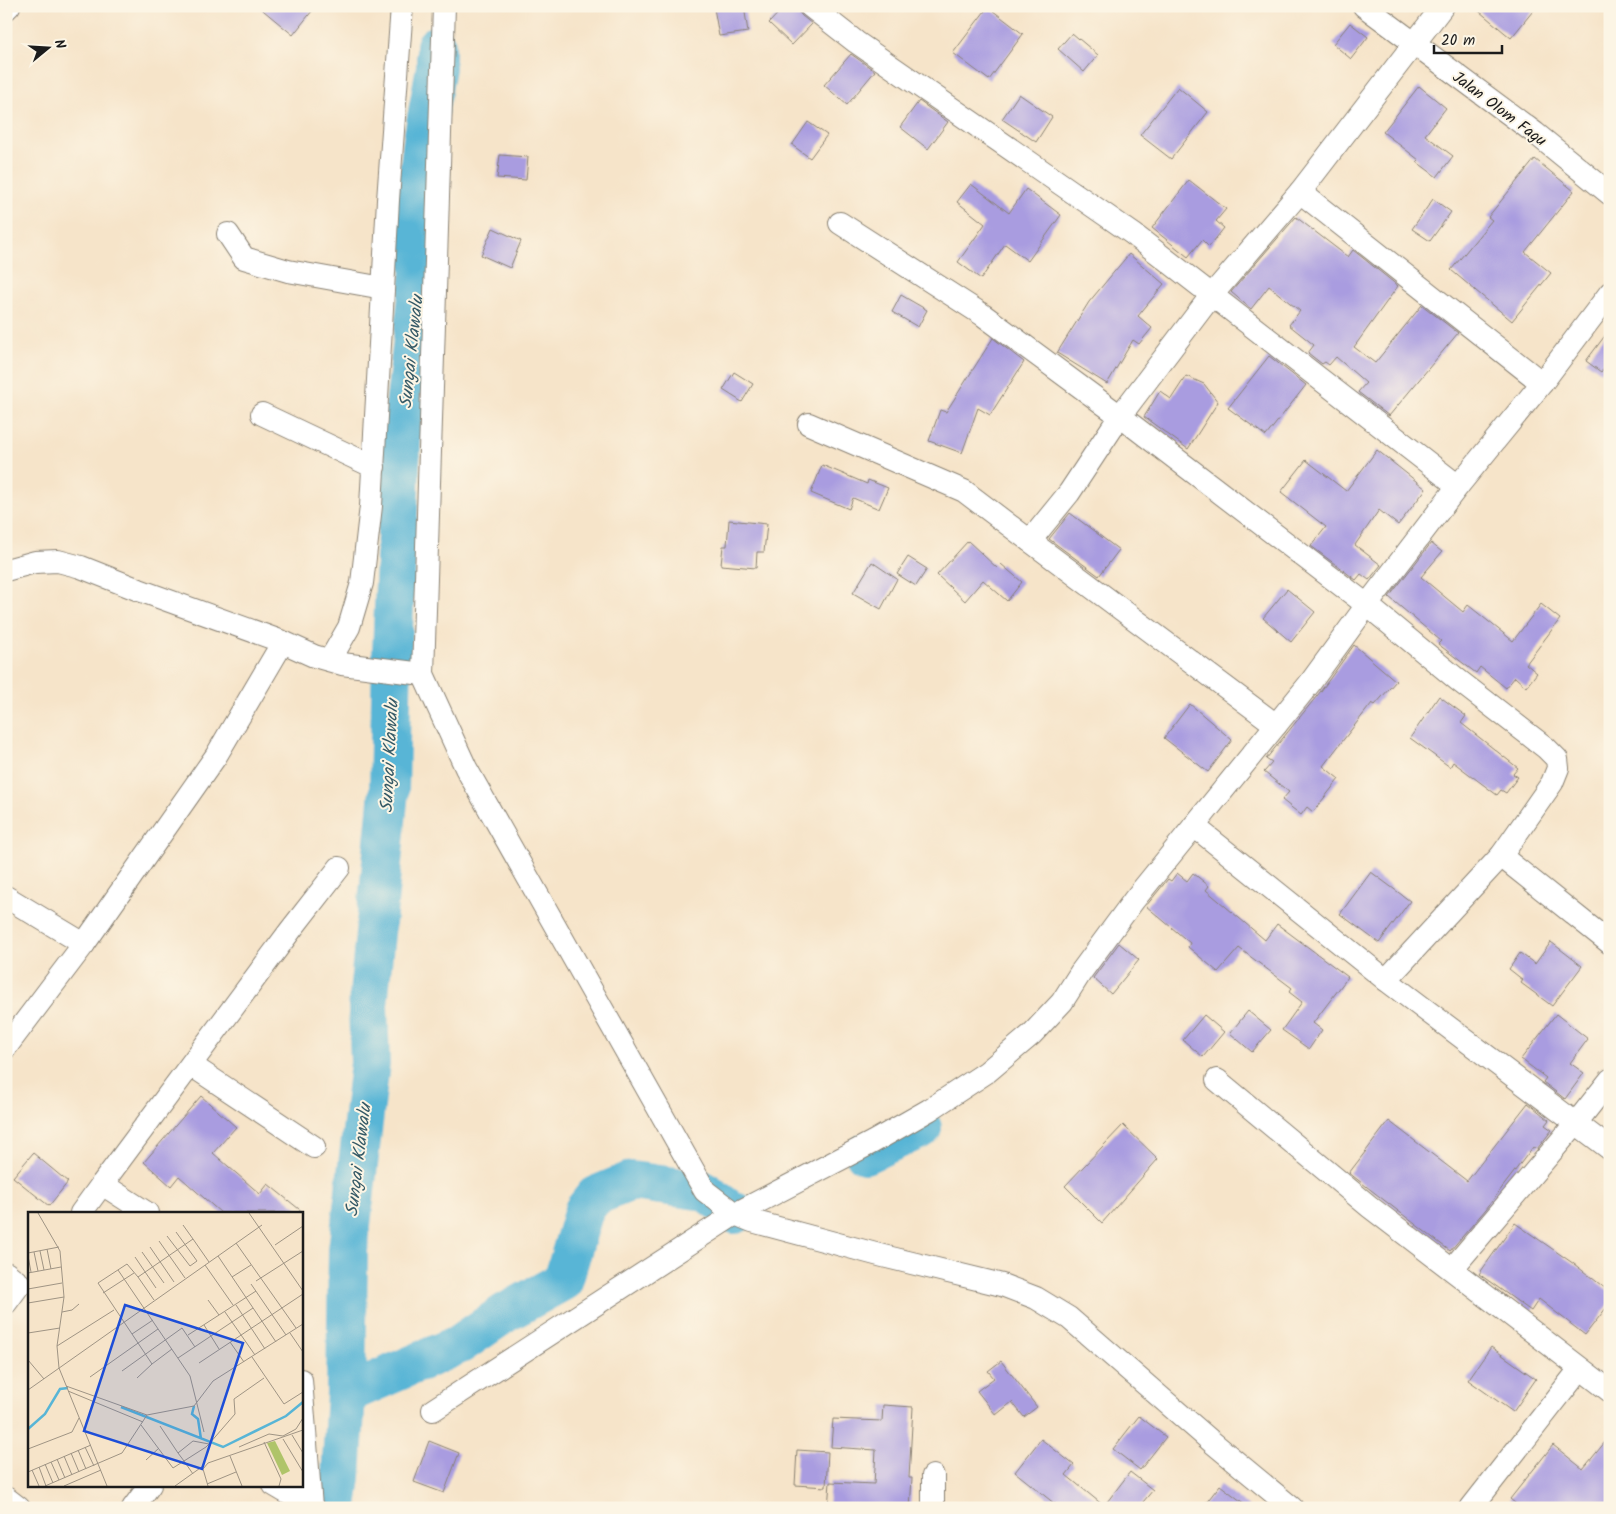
<svg xmlns="http://www.w3.org/2000/svg" width="1616" height="1514" font-family="Kalam,sans-serif">
<style>
.lines{fill:none;stroke-linecap:round;stroke-linejoin:round}
.river{stroke:#58b5d6;stroke-width:40}
.building{fill:#a99ce0}
.minor-casing{stroke:#898072;stroke-width:24}
.minor{stroke:#fff;stroke-width:22}
.labels{text-anchor:middle;stroke-width:4;stroke-linejoin:round;paint-order:stroke}
.street-label{font-size:16px;fill:#1c1c1c;stroke:#fcf5e5}
.water-label{font-size:18px;font-style:italic;fill:#345966;stroke:#fcf5e5}
.inset-river{fill:none;stroke:#58b5d6;stroke-width:2.5}
.inset-road{fill:none;stroke:#9f9484;stroke-width:1}
.view{fill:#1d4ed8;fill-opacity:0.15;stroke:#1d4ed8;stroke-width:2.5}
.inset-edge{fill:none;stroke:#1c1c1c;stroke-width:2.5}
</style>
<rect width="100%" height="100%" fill="#fcf5e5"/>
<filter id="ink" filterUnits="userSpaceOnUse"><feTurbulence type="fractalNoise" baseFrequency=".02" numOctaves="2"/><feDisplacementMap in="SourceGraphic" scale="10" xChannelSelector="R" yChannelSelector="G"/><feConvolveMatrix kernelMatrix="1 2 1 2 8 2 1 2 1" color-interpolation-filters="sRGB"/></filter>
<filter id="wash" filterUnits="userSpaceOnUse"><feTurbulence type="fractalNoise" baseFrequency=".0096" numOctaves="4" result="noise"/><feDisplacementMap in="SourceGraphic" scale="20" xChannelSelector="R" yChannelSelector="G"/><feGaussianBlur stdDeviation="1.12" result="paint"/><feColorMatrix in="noise" values="0 0 0 0 0 0 0 0 0 0 0 0 0 0 0 0 0 1.4 0 .05"/><feComposite in="paint" operator="in"/></filter>
<g filter="url(#wash)">
<rect width="100%" height="100%" fill="#f6e4c9"/>
<g class="lines">
<g class="river">
<path d="M 865,1154 L 922,1128"/>
<path d="M 346,1394 L 460,1344 L 505,1313 L 563,1281 L 584,1210 L 595,1196 L 631,1181 L 705,1191 L 735,1214 L 737,1213"/>
<path d="M 337,1508 L 341,1477 L 346,1394 L 348,1250 L 370,1063 L 368,1005 L 389,791 L 392,653 L 401,442 L 421,270 L 413,220 L 423,140 L 436,67 L 436,46"/>
</g>
</g>
<g id="blocks">
<g class="building">
<path d="M 258,6 L 316,6 L 293,35 Z"/>
<path d="M 727,6 L 744,6 L 748,32 L 719,36 L 714,8 Z"/>
<path d="M 785,6 L 797,6 L 798,11 L 802,16 L 812,24 L 792,45 L 769,23 Z"/>
<path d="M 1473,6 L 1537,6 L 1511,38 Z"/>
<path d="M 988,7 L 1023,34 L 989,80 L 953,53 Z"/>
<path d="M 1350,23 L 1368,37 L 1351,59 L 1333,44 Z"/>
<path d="M 1072,33 L 1098,55 L 1084,72 L 1058,49 Z"/>
<path d="M 851,54 L 875,71 L 847,105 L 824,85 Z"/>
<path d="M 1419,86 L 1446,108 L 1425,135 L 1453,156 L 1437,177 L 1417,162 L 1419,160 L 1383,132 Z"/>
<path d="M 1178,87 L 1208,112 L 1171,159 L 1140,135 Z"/>
<path d="M 1019,94 L 1052,117 L 1036,142 L 1002,119 Z"/>
<path d="M 919,101 L 948,122 L 928,149 L 900,127 Z"/>
<path d="M 808,122 L 827,135 L 810,158 L 792,145 Z"/>
<path d="M 500,155 L 528,157 L 526,180 L 497,178 Z"/>
<path d="M 1535,159 L 1574,191 L 1525,252 L 1551,273 L 1512,321 L 1451,270 L 1492,220 L 1488,217 Z"/>
<path d="M 1189,180 L 1226,209 L 1216,221 L 1224,228 L 1209,247 L 1202,240 L 1188,257 L 1152,228 Z"/>
<path d="M 971,184 L 1009,213 L 1026,189 L 1061,215 L 1028,261 L 1005,244 L 981,279 L 958,262 L 985,224 L 957,202 Z"/>
<path d="M 1433,199 L 1451,212 L 1430,241 L 1412,229 Z"/>
<path d="M 1296,217 L 1348,257 L 1353,250 L 1398,286 L 1354,347 L 1375,363 L 1422,305 L 1458,333 L 1389,416 L 1358,392 L 1366,383 L 1336,357 L 1329,365 L 1325,362 L 1322,364 L 1308,353 L 1314,345 L 1289,325 L 1300,311 L 1269,286 L 1251,309 L 1231,292 Z"/>
<path d="M 493,228 L 521,241 L 510,268 L 481,255 Z"/>
<path d="M 1129,254 L 1164,284 L 1138,316 L 1152,328 L 1139,344 L 1133,340 L 1107,384 L 1057,353 L 1089,302 Z"/>
<path d="M 901,295 L 927,310 L 918,327 L 892,312 Z"/>
<path d="M 1610,329 L 1610,361 L 1601,372 L 1586,361 Z"/>
<path d="M 993,338 L 1024,362 L 990,415 L 978,408 L 962,453 L 929,441 L 940,410 L 946,412 Z"/>
<path d="M 1269,356 L 1306,385 L 1266,436 L 1228,408 Z"/>
<path d="M 734,372 L 753,384 L 742,402 L 723,390 Z"/>
<path d="M 1186,376 L 1204,384 L 1218,402 L 1188,449 L 1144,417 L 1160,391 L 1171,399 Z"/>
<path d="M 1377,450 L 1426,489 L 1398,525 L 1379,510 L 1355,545 L 1381,565 L 1369,580 L 1361,574 L 1356,580 L 1311,546 L 1326,527 L 1281,492 L 1306,460 L 1346,491 Z"/>
<path d="M 822,465 L 867,484 L 868,480 L 888,488 L 879,509 L 853,498 L 849,509 L 811,493 Z"/>
<path d="M 1070,513 L 1119,550 L 1099,576 L 1049,539 Z"/>
<path d="M 729,520 L 767,524 L 764,552 L 757,552 L 756,568 L 721,565 L 723,546 L 727,546 Z"/>
<path d="M 968,541 L 997,568 L 1001,564 L 1022,582 L 1007,601 L 983,580 L 965,601 L 937,575 Z"/>
<path d="M 1431,543 L 1442,552 L 1421,577 L 1463,612 L 1468,605 L 1513,641 L 1541,604 L 1560,619 L 1526,664 L 1537,673 L 1526,687 L 1515,677 L 1506,688 L 1480,667 L 1476,673 L 1438,644 L 1441,641 L 1389,597 Z"/>
<path d="M 908,557 L 927,569 L 916,586 L 897,574 Z"/>
<path d="M 872,562 L 897,579 L 881,609 L 853,593 Z"/>
<path d="M 1287,589 L 1315,612 L 1291,642 L 1263,618 Z"/>
<path d="M 1354,645 L 1396,681 L 1375,705 L 1372,703 L 1323,766 L 1339,779 L 1313,812 L 1307,807 L 1301,815 L 1282,800 L 1289,792 L 1264,772 L 1272,763 L 1266,759 L 1321,691 Z"/>
<path d="M 1439,696 L 1466,716 L 1461,723 L 1518,768 L 1513,774 L 1518,777 L 1506,793 L 1501,790 L 1497,795 L 1453,762 L 1450,767 L 1410,738 Z"/>
<path d="M 1190,704 L 1232,740 L 1208,772 L 1164,738 Z"/>
<path d="M 1371,872 L 1410,901 L 1379,943 L 1340,914 Z"/>
<path d="M 1177,873 L 1187,881 L 1193,873 L 1209,886 L 1206,890 L 1265,940 L 1277,924 L 1348,977 L 1313,1023 L 1322,1030 L 1309,1049 L 1282,1030 L 1302,1002 L 1289,992 L 1292,988 L 1239,948 L 1218,972 L 1188,947 L 1190,943 L 1146,906 L 1168,879 L 1171,881 Z"/>
<path d="M 1551,942 L 1582,966 L 1552,1006 L 1521,983 L 1523,980 L 1509,969 L 1520,953 L 1535,964 Z"/>
<path d="M 1119,943 L 1139,960 L 1111,994 L 1093,978 Z"/>
<path d="M 1248,1011 L 1271,1030 L 1252,1052 L 1230,1033 Z"/>
<path d="M 1556,1014 L 1588,1039 L 1570,1063 L 1584,1073 L 1565,1099 L 1543,1082 L 1546,1078 L 1521,1059 Z"/>
<path d="M 1204,1015 L 1224,1032 L 1203,1057 L 1183,1040 Z"/>
<path d="M 201,1096 L 236,1127 L 213,1153 L 260,1194 L 268,1184 L 304,1213 L 221,1213 L 179,1176 L 171,1186 L 144,1162 Z"/>
<path d="M 1528,1103 L 1549,1120 L 1545,1125 L 1552,1130 L 1537,1149 L 1533,1147 L 1486,1209 L 1450,1251 L 1349,1173 L 1389,1121 L 1467,1181 Z"/>
<path d="M 1123,1125 L 1158,1159 L 1102,1223 L 1065,1186 Z"/>
<path d="M 33,1153 L 68,1182 L 49,1206 L 13,1177 Z"/>
<path d="M 1515,1223 L 1574,1264 L 1610,1292 L 1610,1303 L 1585,1335 L 1539,1299 L 1531,1311 L 1479,1274 Z"/>
<path d="M 1491,1347 L 1536,1379 L 1513,1412 L 1468,1380 Z"/>
<path d="M 1001,1361 L 1037,1407 L 1024,1417 L 1012,1402 L 996,1415 L 977,1391 L 994,1378 L 988,1371 Z"/>
<path d="M 883,1405 L 913,1407 L 909,1478 L 912,1478 L 910,1508 L 828,1508 L 830,1482 L 874,1484 L 876,1450 L 831,1447 L 833,1419 L 882,1421 Z"/>
<path d="M 1139,1416 L 1166,1437 L 1140,1470 L 1113,1449 Z"/>
<path d="M 1610,1436 L 1610,1501 L 1604,1508 L 1521,1508 L 1510,1499 L 1553,1445 L 1583,1469 Z"/>
<path d="M 1041,1439 L 1074,1465 L 1066,1475 L 1104,1506 L 1130,1472 L 1153,1490 L 1138,1508 L 1060,1508 L 1015,1472 Z"/>
<path d="M 429,1441 L 459,1453 L 444,1493 L 414,1482 Z"/>
<path d="M 797,1450 L 828,1452 L 826,1487 L 795,1485 Z"/>
<path d="M 1220,1485 L 1250,1508 L 1202,1508 Z"/>
</g>
</g>
</g>
<g filter="url(#ink)">
<use href="#blocks" fill-opacity="0" stroke="#898072" stroke-width="1"/>
<g class="lines">
<g class="minor-casing">
<g id="minor">
<path d="M 444,6 L 423,674 L 466,768 L 705,1191 L 735,1214 L 752,1221 L 883,1256 L 1002,1285 L 1036,1298 L 1069,1318 L 1212,1442 L 1292,1508"/>
<path d="M 810,6 L 856,42 L 1133,234 L 1458,486"/>
<path d="M 1364,6 L 1535,133 L 1610,194"/>
<path d="M 6,9 L 9,6"/>
<path d="M 1300,192 L 1542,383"/>
<path d="M 840,223 L 983,315 L 1120,416 L 1367,605 L 1458,680 L 1546,748 L 1557,759 L 1558,768 L 1552,783 L 1501,856 L 1386,980"/>
<path d="M 228,234 L 244,258 L 288,271 L 383,288"/>
<path d="M 262,414 L 374,467"/>
<path d="M 809,424 L 964,491 L 1030,541 L 1069,493 L 1120,416 L 1211,296 L 1300,192 L 1443,6"/>
<path d="M 1030,541 L 1276,725"/>
<path d="M 6,570 L 35,562 L 58,561 L 81,567 L 139,590 L 283,642 L 314,656 L 342,664 L 423,674"/>
<path d="M 330,660 L 349,627 L 362,583 L 371,506 L 388,200 L 402,6"/>
<path d="M 1194,826 L 1386,980 L 1610,1149"/>
<path d="M 1501,856 L 1610,943"/>
<path d="M 6,897 L 84,944"/>
<path d="M 6,1047 L 84,944 L 216,756 L 283,642"/>
<path d="M 191,1065 L 314,1147"/>
<path d="M 1217,1080 L 1370,1207 L 1610,1391"/>
<path d="M 102,1184 L 290,931 L 339,868"/>
<path d="M 81,1213 L 102,1184 L 147,1213"/>
<path d="M 1452,1269 L 1576,1123 L 1610,1080"/>
<path d="M 6,1273 L 20,1284 L 6,1303"/>
<path d="M 301,1380 L 311,1507"/>
<path d="M 433,1410 L 735,1214 L 873,1142 L 929,1110 L 987,1072 L 1032,1034 L 1062,1002 L 1081,972 L 1134,900 L 1310,683 L 1367,605 L 1458,486 L 1542,383 L 1610,293"/>
<path d="M 274,1485 L 313,1508"/>
<path d="M 6,1498 L 19,1508"/>
<path d="M 133,1508 L 150,1485"/>
<path d="M 933,1508 L 933,1476"/>
<path d="M 1471,1508 L 1580,1369"/>
</g>
</g>
<use href="#minor" class="minor"/>
</g>
</g>
<g class="labels">
<g class="street-label">
<text transform="translate(1500 108) rotate(37)" y="6">Jalan Olom Fagu</text>
</g>
<g class="water-label">
<text transform="translate(411 352) rotate(-84)" y="6">Sungai Klawalu</text>
<text transform="translate(389 756) rotate(-87)" y="6">Sungai Klawalu</text>
<text transform="translate(358 1160) rotate(-83)" y="6">Sungai Klawalu</text>
</g>
</g>
<g transform="translate(28 1212)">
<rect width="275" height="275" fill="#f6e4c9"/>
<path d="M 247,229 L 262,259 L 254,263 L 239,231 Z" fill="#afc469"/>
<path class="inset-river" d="M 166,194 L 164,202 L 170,207 L 173,227M 93,195 L 195,235 L 258,204 L 275,190M 0,217 L 17,202 L 32,177 L 40,176"/>
<path class="inset-road" d="M 10,1 L 32,39 L 36,85 L 29,134 L 31,156 L 79,274M 221,1 L 275,79M 155,13 L 165,27M 139,24 L 162,54 L 169,49 L 148,20M 131,29 L 157,66M 208,31 L 268,116M 247,33 L 275,14M 122,35 L 146,70M 19,37 L 23,57M 12,39 L 16,58M 6,40 L 10,59M 114,40 L 136,71M 0,41 L 31,35M 0,44 L 3,60M 190,44 L 248,130M 107,45 L 128,76M 177,53 L 205,93M 90,58 L 162,164 L 176,220M 0,61 L 33,55M 110,65 L 126,88M 204,65 L 223,53M 228,69 L 275,39M 223,72 L 258,123M 0,77 L 34,71M 75,81 L 106,61M 180,88 L 191,103 L 228,79M 0,91 L 36,85M 208,93 L 237,137M 34,100 L 44,98 L 51,92M 197,100 L 227,143M 176,113 L 191,137M 0,121 L 32,116M 262,121 L 275,140M 104,122 L 125,108M 160,123 L 191,103M 202,130 L 216,150M 29,134 L 86,98M 224,145 L 256,192 L 275,180M 150,146 L 225,96M 0,148 L 16,167M 171,151 L 275,82M 124,152 L 144,137M 94,159 L 154,116 L 167,135M 62,165 L 130,117M 109,166 L 124,152 L 70,71 L 99,52 L 110,65 L 165,27 L 181,50M 38,174 L 119,203 L 166,194 L 185,169 L 275,112M 0,178 L 234,13M 40,179 L 115,210M 113,213 L 145,256 L 156,249 L 165,262M 132,214 L 150,241M 264,223 L 275,241M 255,227 L 275,260M 236,230 L 253,267 L 251,274M 181,232 L 165,229 L 150,241 L 156,249 L 178,235 L 181,232 L 207,202 L 206,187 L 236,166M 57,235 L 66,254M 211,235 L 241,222 L 255,224 L 268,217 L 275,206M 0,237 L 44,220 L 51,206M 50,238 L 58,257M 43,241 L 51,260M 36,244 L 44,263M 202,244 L 214,274M 29,247 L 37,266M 118,248 L 131,236M 23,250 L 31,268M 17,252 L 25,271M 11,255 L 18,274M 4,258 L 11,274M 0,260 L 63,233M 179,272 L 208,260M 17,274 L 94,241 L 119,203M 36,274 L 73,258M 147,274 L 175,254M 180,274 L 175,257 L 180,251 L 275,218"/>
<path class="view" d="M 97,93 L 215,131 L 174,257 L 56,219 Z"/>
<rect width="275" height="275" class="inset-edge"/>
</g>
<rect width="1616" height="1514" fill="none" stroke="#fcf5e5" stroke-width="25"/>
<g transform="translate(48 48) rotate(72)" stroke="#fcf5e5" stroke-width="4" paint-order="stroke">
<path d="M0-4L9 19L0 12L-9 19Z" fill="#1c1c1c"/>
<text y="-8" font-size="14" font-weight="bold" text-anchor="middle" fill="#1c1c1c">N</text>
</g>
<path d="M1434 45v8h68v-8" fill="none" stroke="#1c1c1c" stroke-width="2.5"/>
<text x="1441" y="45" font-size="15" fill="#1c1c1c" stroke="#fcf5e5" stroke-width="4" paint-order="stroke">20 m</text>
</svg>
